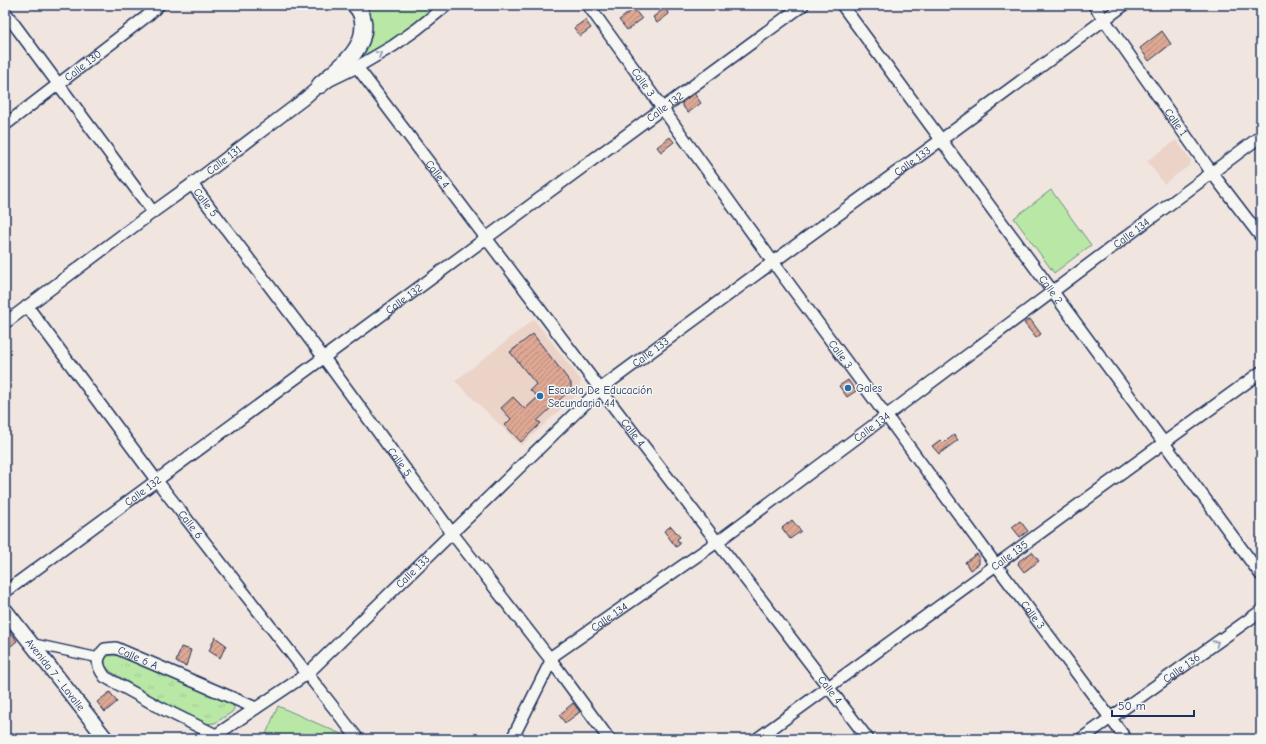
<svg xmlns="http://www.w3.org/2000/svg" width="1266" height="744" font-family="'Comic Neue',sans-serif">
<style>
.built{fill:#ebd3c8}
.grass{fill:#b9e8a6;stroke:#6a8c82}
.park{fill:url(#park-tufts);stroke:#6a8c82}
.building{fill:url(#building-hatch);stroke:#1b2f5e}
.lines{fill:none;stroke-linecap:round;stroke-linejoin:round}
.pedestrian-casing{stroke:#1b2f5e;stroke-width:12}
.minor-casing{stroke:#1b2f5e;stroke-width:14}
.tertiary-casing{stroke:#1b2f5e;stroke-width:17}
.secondary-casing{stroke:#1b2f5e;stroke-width:19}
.pedestrian{stroke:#f6f6f2;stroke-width:9}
.minor{stroke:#f6f6f2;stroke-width:11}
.tertiary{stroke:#f6f6f2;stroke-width:14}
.secondary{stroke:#f6f6f2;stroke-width:16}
.oneway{stroke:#8892a8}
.poi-dot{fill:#1f6fb2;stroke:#f6f6f2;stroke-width:1.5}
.labels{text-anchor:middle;stroke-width:3;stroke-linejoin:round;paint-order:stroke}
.street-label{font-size:11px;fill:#1b2f5e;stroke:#f6f6f2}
.poi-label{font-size:11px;fill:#1b2f5e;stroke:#f6f6f2;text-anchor:start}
</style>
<defs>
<pattern id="park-tufts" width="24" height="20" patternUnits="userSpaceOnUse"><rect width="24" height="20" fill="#b9e8a6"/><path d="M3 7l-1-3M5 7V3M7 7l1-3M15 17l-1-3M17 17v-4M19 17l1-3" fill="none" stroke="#9ec791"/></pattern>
<pattern id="building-hatch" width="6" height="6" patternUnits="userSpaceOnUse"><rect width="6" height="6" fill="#dea893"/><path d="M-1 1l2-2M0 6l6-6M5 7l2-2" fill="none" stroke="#b3897b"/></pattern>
</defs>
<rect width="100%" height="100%" fill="#f1e6df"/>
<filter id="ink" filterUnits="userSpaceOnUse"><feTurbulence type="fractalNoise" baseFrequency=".025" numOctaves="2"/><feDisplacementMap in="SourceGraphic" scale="8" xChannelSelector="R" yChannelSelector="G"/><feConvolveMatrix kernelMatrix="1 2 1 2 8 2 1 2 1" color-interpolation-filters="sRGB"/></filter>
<g filter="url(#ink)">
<g class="built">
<path d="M 1176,140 L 1191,160 L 1190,165 L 1164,184 L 1147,161 Z"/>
<path d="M 534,319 L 581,380 L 578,393 L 521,446 L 455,381 Z"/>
</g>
<g class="grass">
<path d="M 367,5 L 441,5 L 404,34 L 348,67 L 371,19 Z"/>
<path d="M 1051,190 L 1091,245 L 1054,273 L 1014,218 Z"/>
<path d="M 278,706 L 350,738 L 349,739 L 264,739 Z"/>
</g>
<path class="park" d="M 113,655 L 118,655 L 230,701 L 233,704 L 234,709 L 232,712 L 215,723 L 204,724 L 164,704 L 110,671 L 105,665 L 105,658 L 107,656 Z"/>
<g class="building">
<path d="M 665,8 L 669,14 L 657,23 L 653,17 Z"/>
<path d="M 634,9 L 642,19 L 627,30 L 619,20 Z"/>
<path d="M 585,20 L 591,28 L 580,36 L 574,28 Z"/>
<path d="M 1162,31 L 1171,44 L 1149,61 L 1140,48 Z"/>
<path d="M 693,92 L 701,103 L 688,113 L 682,105 L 683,99 Z"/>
<path d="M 670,137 L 674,142 L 661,152 L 657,147 Z"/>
<path d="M 1030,319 L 1041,334 L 1036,338 L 1024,323 Z"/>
<path d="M 533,334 L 571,383 L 571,389 L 537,421 L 541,423 L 521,442 L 505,425 L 511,419 L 501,408 L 513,397 L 525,409 L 538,397 L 530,390 L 536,384 L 510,352 Z"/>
<path d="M 848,380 L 856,391 L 847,397 L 839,386 Z"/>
<path d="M 954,435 L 958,440 L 939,454 L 932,446 L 940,440 L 943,443 Z"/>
<path d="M 792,520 L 801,531 L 790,539 L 782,528 Z"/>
<path d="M 1020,521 L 1028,531 L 1020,537 L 1012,527 Z"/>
<path d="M 671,526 L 680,537 L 677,539 L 680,544 L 676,547 L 664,531 Z"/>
<path d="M 1032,552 L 1039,561 L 1024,572 L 1018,564 L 1019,561 Z"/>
<path d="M 977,554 L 979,557 L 979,564 L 970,570 L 965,562 Z"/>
<path d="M 10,631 L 17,641 L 5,651 L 5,635 Z"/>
<path d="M 215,637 L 226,645 L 220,658 L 209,651 Z"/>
<path d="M 181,647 L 191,650 L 186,666 L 176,662 Z"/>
<path d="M 110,692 L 117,702 L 105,712 L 97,702 Z"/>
<path d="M 573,703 L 580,712 L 565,723 L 559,715 Z"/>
</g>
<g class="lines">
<g class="pedestrian-casing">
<path id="pedestrian" d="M 30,643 L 99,658"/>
</g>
<g class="minor-casing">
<g id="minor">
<path id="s1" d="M 588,5 L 773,262 L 996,565 L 1126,739"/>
<path id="s2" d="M 842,5 L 1261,575"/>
<path id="s3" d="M 1094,5 L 1212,173 L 1261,237"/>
<path d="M 5,12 L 153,212"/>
<path id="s4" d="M 357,67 L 600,389 L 868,739"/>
<path id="s5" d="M 5,125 L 147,16 L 159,5"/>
<path id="s6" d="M 192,184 L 324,358 L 452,533 L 551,660 L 609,739"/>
<path id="s7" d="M 27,306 L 157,481 L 358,739"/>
<path id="s8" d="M 5,323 L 153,212 L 192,184 L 304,99 L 320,85 L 357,67 L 393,46 L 417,29 L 447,5"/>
<path id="s9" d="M 5,592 L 803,5"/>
<path id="s10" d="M 210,739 L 307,674 L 600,389 L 773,262 L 941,140 L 1124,5"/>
<path id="s11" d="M 224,739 L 161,708 L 105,677 C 97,666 95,659 105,649 L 116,648 L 256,708"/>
<path id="s12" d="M 512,739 L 554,655 L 717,542 L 886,416 L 1261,136"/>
<path id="s13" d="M 757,739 L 1261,372"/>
<path id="s14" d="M 1081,739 L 1261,611"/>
</g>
</g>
<g class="tertiary-casing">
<g id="tertiary">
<path id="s15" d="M 5,610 L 106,739"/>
</g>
</g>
<g class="secondary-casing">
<path id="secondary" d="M 320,85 C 339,68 367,50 363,21 C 362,15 360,9 355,5"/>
</g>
<use href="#pedestrian" class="pedestrian"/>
<use href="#minor" class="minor"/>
<use href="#tertiary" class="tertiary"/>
<use href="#secondary" class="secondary"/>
</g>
<defs><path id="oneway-chevron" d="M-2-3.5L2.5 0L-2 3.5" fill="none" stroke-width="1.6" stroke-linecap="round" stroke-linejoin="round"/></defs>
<g class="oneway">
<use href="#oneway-chevron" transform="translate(379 54) rotate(-30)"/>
<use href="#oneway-chevron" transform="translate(1216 643) rotate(-36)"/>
</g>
</g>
<g class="poi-dot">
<circle cx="848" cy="388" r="4"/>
<circle cx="540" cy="396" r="4"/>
</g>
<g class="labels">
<g class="street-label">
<text dy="4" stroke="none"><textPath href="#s5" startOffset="98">Calle 130</textPath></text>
<text dy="4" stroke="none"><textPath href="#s1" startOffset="95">Calle 3</textPath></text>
<text dy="4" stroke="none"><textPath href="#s9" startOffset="819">Calle 132</textPath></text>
<text dy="4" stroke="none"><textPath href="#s3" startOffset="143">Calle 1</textPath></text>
<text dy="4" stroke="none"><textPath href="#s8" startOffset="273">Calle 131</textPath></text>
<text dy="4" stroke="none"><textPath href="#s10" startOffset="912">Calle 133</textPath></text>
<text dy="4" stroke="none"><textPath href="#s4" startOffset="134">Calle 4</textPath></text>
<text dy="4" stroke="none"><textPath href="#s6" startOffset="23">Calle 5</textPath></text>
<text dy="4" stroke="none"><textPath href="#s12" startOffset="809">Calle 134</textPath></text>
<text dy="4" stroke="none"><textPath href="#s2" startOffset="353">Calle 2</textPath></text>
<text dy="4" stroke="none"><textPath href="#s9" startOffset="495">Calle 132</textPath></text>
<text dy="4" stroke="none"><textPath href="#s10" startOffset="588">Calle 133</textPath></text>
<text dy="4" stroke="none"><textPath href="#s1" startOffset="431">Calle 3</textPath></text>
<text dy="4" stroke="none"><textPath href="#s12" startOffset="485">Calle 134</textPath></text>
<text dy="4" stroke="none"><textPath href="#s4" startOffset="458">Calle 4</textPath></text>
<text dy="4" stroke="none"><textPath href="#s6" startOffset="347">Calle 5</textPath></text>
<text dy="4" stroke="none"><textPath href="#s9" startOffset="171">Calle 132</textPath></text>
<text dy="4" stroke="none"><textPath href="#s7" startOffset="273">Calle 6</textPath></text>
<text dy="4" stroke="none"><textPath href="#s13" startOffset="312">Calle 135</textPath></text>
<text dy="4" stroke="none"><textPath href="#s10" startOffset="264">Calle 133</textPath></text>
<text dy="4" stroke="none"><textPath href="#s1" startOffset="755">Calle 3</textPath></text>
<text dy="4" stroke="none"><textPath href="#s12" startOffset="161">Calle 134</textPath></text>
<text dy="4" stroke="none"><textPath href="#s11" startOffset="201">Calle 6 A</textPath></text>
<text dy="4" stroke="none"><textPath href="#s14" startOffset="123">Calle 136</textPath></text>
<text dy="4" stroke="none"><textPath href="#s15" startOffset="82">Avenida 7 - Lavalle</textPath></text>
<text dy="4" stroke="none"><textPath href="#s4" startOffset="782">Calle 4</textPath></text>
</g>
<g class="poi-label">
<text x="856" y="392">Gales</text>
<text x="548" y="394">Escuela De Educación<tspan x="548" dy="13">Secundaria 44</tspan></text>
</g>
</g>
<rect width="1266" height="744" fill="none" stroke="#f6f6f2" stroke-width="20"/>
<rect x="10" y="10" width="1246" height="724" fill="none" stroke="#1b2f5e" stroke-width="1.5" filter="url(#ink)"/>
<path d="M1112 710v6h82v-6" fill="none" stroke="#1b2f5e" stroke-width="2"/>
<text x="1118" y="710" font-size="12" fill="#1b2f5e" stroke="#f6f6f2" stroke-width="3" paint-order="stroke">50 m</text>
</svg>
